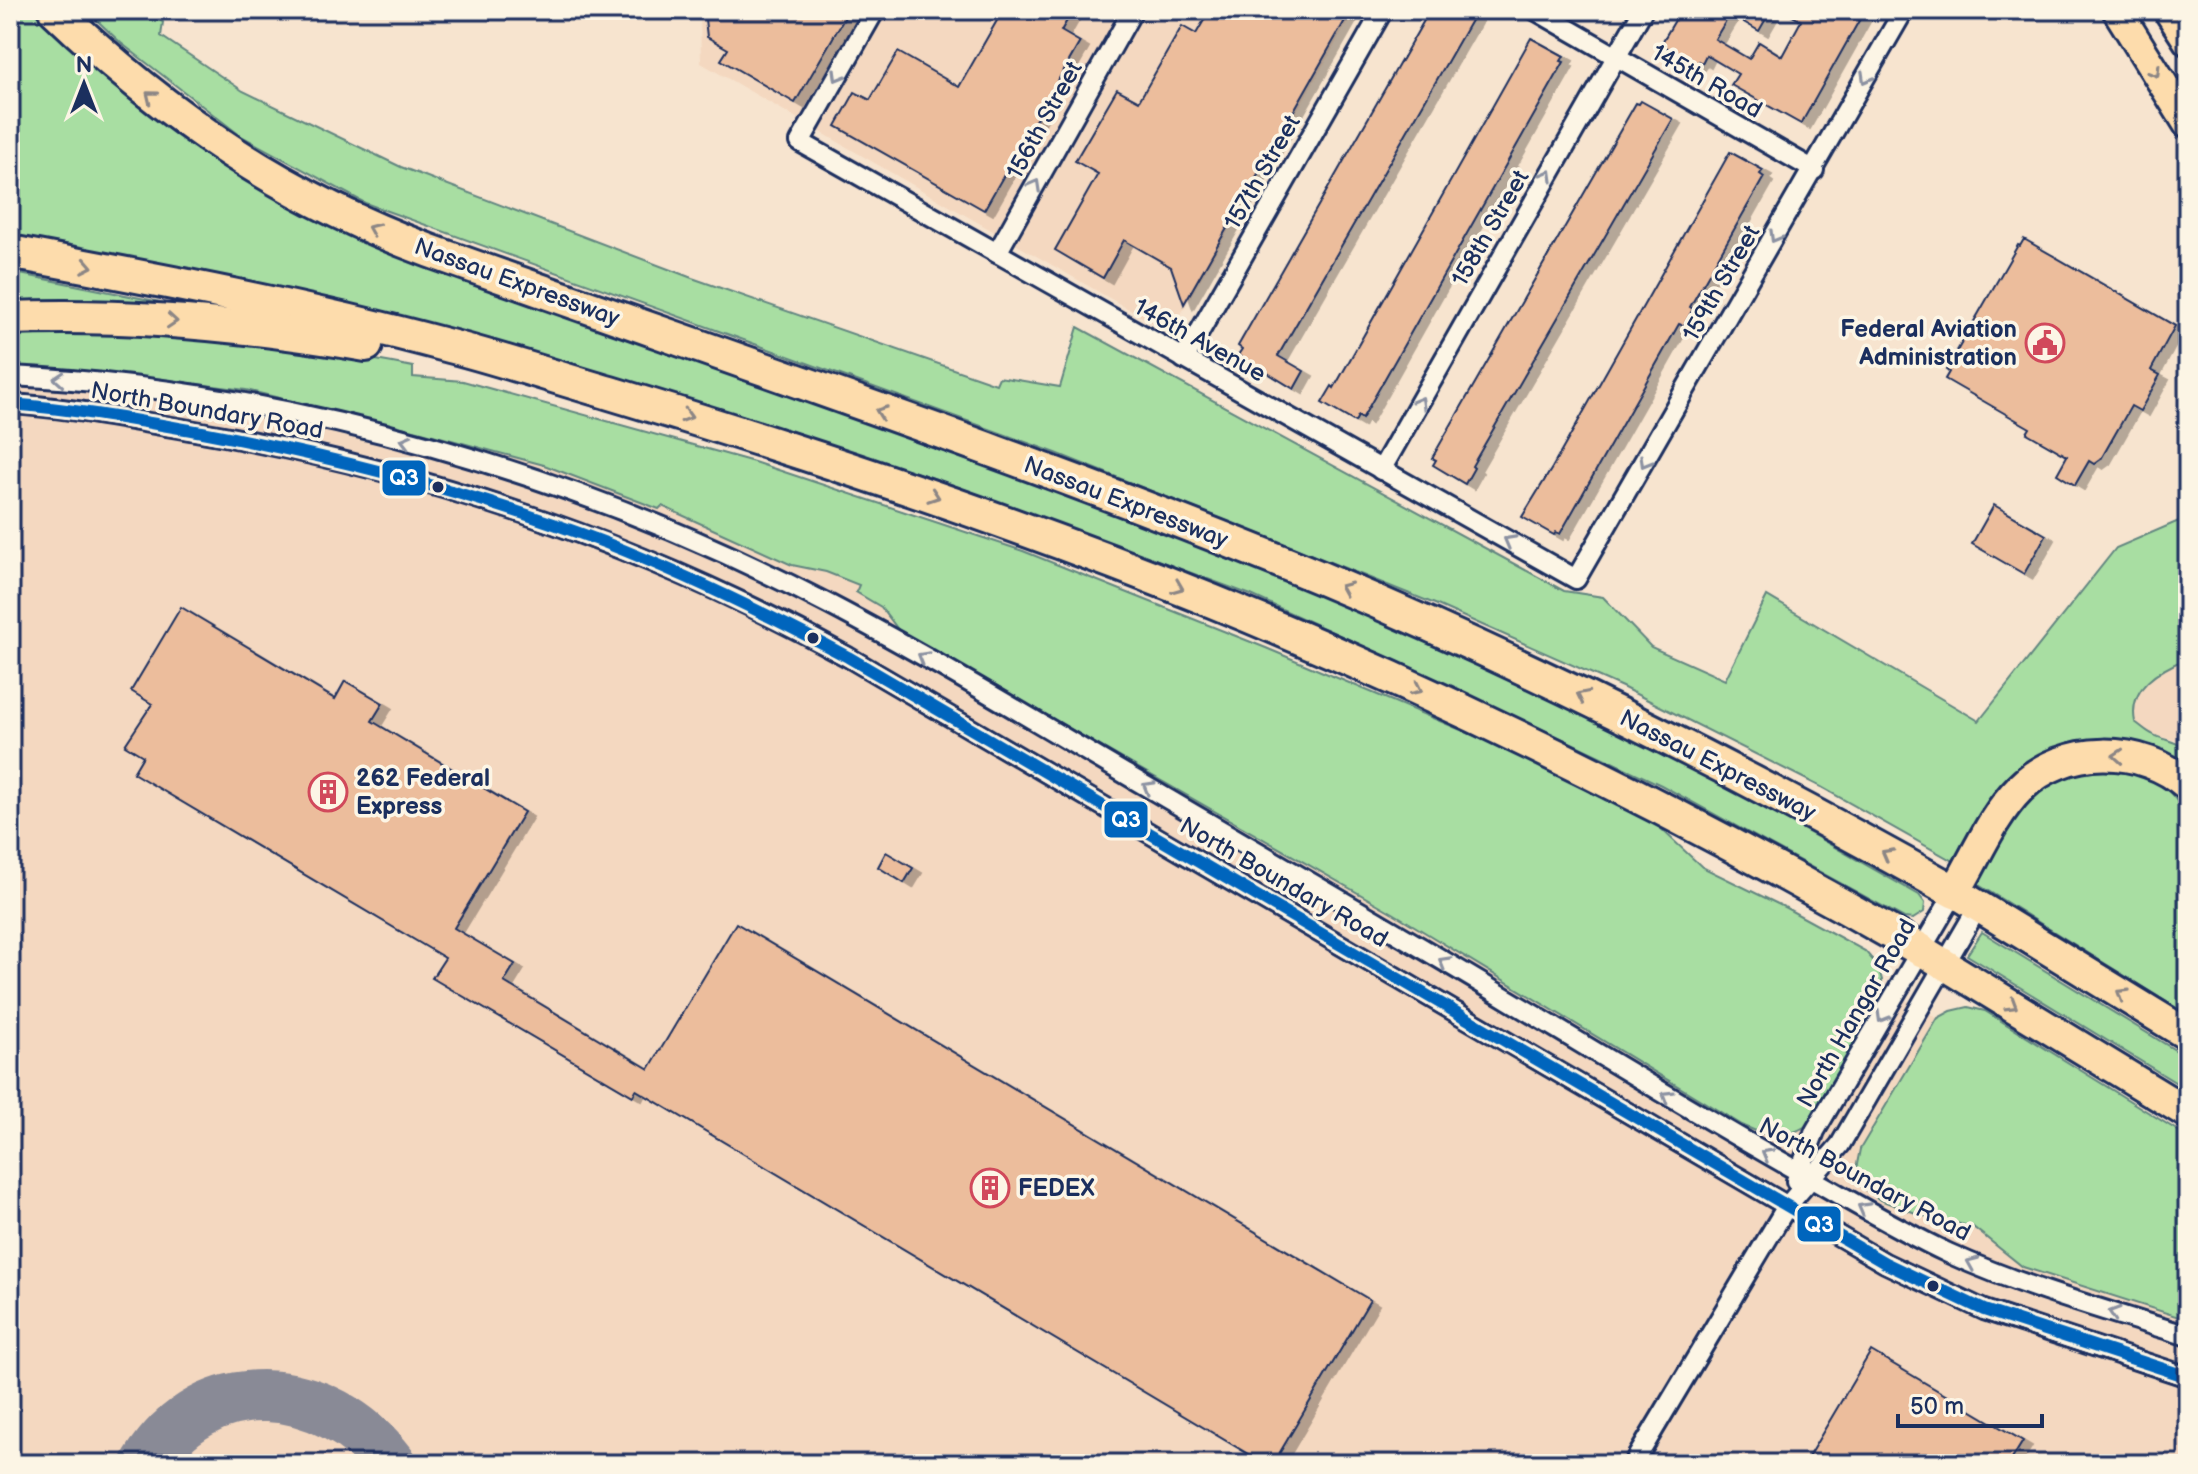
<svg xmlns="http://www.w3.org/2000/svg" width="2198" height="1474" font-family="'Balsamiq Sans',sans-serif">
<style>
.built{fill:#f4d8c0}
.green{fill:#a8dea2;stroke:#628680;stroke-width:2}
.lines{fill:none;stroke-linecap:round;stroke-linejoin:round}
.taxiway{stroke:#898a96;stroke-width:52}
.building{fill:#ecbd9c;stroke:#1b2f5e;stroke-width:2;filter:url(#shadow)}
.minor-casing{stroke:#1b2f5e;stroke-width:24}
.primary-casing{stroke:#1b2f5e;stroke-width:34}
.trunk-casing{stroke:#1b2f5e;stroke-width:36}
.motorway-casing{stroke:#1b2f5e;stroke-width:38}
.minor{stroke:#fcf5e5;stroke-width:18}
.primary{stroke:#fddcac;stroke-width:28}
.trunk{stroke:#fddcac;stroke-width:30}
.motorway{stroke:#fddcac;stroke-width:32}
.bus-1-casing{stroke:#fcf5e5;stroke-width:18}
.bus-1{stroke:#0065bd;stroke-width:12}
.oneway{stroke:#8c8685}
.oneway2{stroke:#8c92a2}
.bus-dot{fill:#1b2f5e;stroke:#fcf5e5;stroke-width:3}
.labels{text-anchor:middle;stroke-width:7;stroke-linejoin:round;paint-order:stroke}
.street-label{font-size:24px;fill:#1b2f5e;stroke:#fcf5e5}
.poi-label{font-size:24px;font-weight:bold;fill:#1b2f5e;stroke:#fcf5e5;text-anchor:start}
.line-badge{stroke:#fcf5e5;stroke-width:3}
.badge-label{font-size:22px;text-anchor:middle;font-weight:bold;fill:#fff}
</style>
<defs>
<filter id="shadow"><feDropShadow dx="9" dy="5" stdDeviation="0" flood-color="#0004"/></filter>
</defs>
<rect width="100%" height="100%" fill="#f7e4cf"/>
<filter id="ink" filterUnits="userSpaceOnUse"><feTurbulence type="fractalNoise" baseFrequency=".0125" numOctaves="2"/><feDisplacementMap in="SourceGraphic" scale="16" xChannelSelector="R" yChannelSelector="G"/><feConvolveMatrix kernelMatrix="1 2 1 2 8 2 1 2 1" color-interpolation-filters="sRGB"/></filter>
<g filter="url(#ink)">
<g class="built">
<path d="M 700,10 L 1355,10 L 1170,333 L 701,63 Z"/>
<path d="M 10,340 L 471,407 L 1818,950 L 1955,1028 L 2188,1173 L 2188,1464 L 10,1464 Z"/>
<path d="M 2188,658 L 2188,756 L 2175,740 L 2155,736 L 2135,722 L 2132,707 L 2143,685 L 2170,666 Z"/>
</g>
<g class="green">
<path d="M 10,10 L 37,10 L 136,104 L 312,218 L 450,273 L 1087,499 L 1369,614 L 1515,681 L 1695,768 L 1919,895 L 1925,903 L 1924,912 L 1913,919 L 1904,918 L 1661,785 L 1414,669 L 1251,595 L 942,481 L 751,418 L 563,363 L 10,240 Z"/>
<path d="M 86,10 L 138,10 L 163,22 L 161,36 L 243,91 L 401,167 L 692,278 L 996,384 L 999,377 L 1060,387 L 1078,327 L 1564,591 L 1603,597 L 1651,647 L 1725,680 L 1767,596 L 1979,721 L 2116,548 L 2188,517 L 2188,658 C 2159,670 2128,687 2135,722 C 2141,726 2146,731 2152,734 C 2169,744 2188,738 2188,766 L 2119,743 L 2038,757 L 1957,861 L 1951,860 L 1821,787 L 1622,687 L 1435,604 L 1056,453 L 365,203 L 241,136 L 121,43 Z"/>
<path d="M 10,272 L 215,313 L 10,310 Z"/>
<path d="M 26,332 C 158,336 283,341 413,367 L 413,377 L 463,381 L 754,462 L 1023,551 L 1266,648 L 1492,743 L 1657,825 L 1702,867 L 1786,908 L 1865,951 L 1878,966 L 1882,980 L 1881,997 L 1808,1125 C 1781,1141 1770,1138 1742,1125 L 1393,913 L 900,632 L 881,607 L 856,592 L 859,585 L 826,572 L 792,565 L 662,506 L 659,509 L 544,465 L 418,431 L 246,390 L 100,372 L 10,365 L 10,333 Z"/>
<path d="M 2131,764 L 2163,784 L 2188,814 L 2188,1015 L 1977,884 C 1995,852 2012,809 2041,784 C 2060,768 2107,765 2131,764 Z"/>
<path d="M 1982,932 L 2188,1058 L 2188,1090 L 1967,955 Z"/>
<path d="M 1968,1007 L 1985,1011 L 2188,1137 L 2188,1320 L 2023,1267 L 1973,1227 L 1924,1216 L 1880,1200 L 1862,1187 L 1856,1169 L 1860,1149 L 1938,1018 L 1951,1011 Z"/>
</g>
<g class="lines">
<path class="taxiway" d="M 147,1464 C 205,1368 327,1379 391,1464"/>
</g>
<g class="building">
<path d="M 704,10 L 849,10 L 795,103 L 721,60 L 728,49 L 707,37 Z"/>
<path d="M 1003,10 L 1073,10 L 1061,31 L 1080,42 L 984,210 L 836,126 L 855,92 L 870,100 L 898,52 L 959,87 Z"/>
<path d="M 1210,10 L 1351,10 L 1184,304 L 1171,267 L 1124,240 L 1103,278 L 1055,250 L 1098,174 L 1075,161 L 1117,89 L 1139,101 L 1182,26 L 1196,34 Z"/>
<path d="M 1430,10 L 1477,10 L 1278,356 L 1304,371 L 1294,389 L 1238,355 L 1242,349 L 1238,346 Z"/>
<path d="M 1681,10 L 1771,10 L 1759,31 L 1730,14 L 1715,39 L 1749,59 L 1759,42 L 1782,56 L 1801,21 L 1782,10 L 1865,10 L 1801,124 L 1731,85 L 1738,74 L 1706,55 L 1702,63 L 1699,61 L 1696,65 L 1661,44 Z"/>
<path d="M 1531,38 L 1564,56 L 1561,61 L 1564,62 L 1362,419 L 1358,416 L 1355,422 L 1322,403 L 1332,386 L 1334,388 Z"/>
<path d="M 1641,101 L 1673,119 L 1472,466 L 1474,468 L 1465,484 L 1433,465 L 1436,460 L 1432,458 L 1636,103 L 1639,104 Z"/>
<path d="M 1730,152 L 1763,170 L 1760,174 L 1764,177 L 1690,307 L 1693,309 L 1684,326 L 1679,324 L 1560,534 L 1556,532 L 1554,535 L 1522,517 L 1552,468 Z"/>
<path d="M 2024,239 L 2175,326 L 2151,370 L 2160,375 L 2140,411 L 2131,406 L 2101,459 L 2094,464 L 2089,461 L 2075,485 L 2057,474 L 2067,456 L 2027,433 L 2030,428 L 1945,379 L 1949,372 L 1946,370 L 2018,245 L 2020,246 Z"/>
<path d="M 1994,505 L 2046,535 L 2024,574 L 1972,544 Z"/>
<path d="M 181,607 L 335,699 L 345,681 L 383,703 L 372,721 L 524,812 L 454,928 L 515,964 L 504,982 L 649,1069 L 736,923 L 1370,1300 L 1273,1464 L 1265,1464 L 636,1090 L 633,1096 L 432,978 L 445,958 L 133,773 L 143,756 L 125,745 L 152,704 L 131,691 Z"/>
<path d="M 886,852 L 913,868 L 904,883 L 878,867 Z"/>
<path d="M 1871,1351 L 2023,1441 L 2009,1464 L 1804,1464 Z"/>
</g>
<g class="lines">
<g class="minor-casing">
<g id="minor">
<path d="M 875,10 L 800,142 L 1576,579 L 1904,10"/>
<path d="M 1535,10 L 1814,170"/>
<path d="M 997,253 L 1133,10"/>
<path d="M 1184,359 L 1383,10"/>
<path d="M 10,376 C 290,389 582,475 830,605 C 937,661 1040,724 1144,785 C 1266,857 1388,927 1509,1000 C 1609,1060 1708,1121 1810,1178 C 1856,1204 1901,1231 1948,1253 C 2025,1288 2108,1311 2188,1336"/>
<path d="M 10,404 C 67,407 123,419 178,428 C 416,467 637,540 848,657 L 1885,1263 L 1984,1310 L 2188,1377"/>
<path d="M 1381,470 L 1643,10"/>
<path d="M 1796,1181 L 1815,1131 L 1955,892"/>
<path d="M 1633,1464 L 1787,1206 L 1840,1145 L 1978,907"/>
</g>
</g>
<g class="primary-casing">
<g id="primary">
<path d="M 2117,10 L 2188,124"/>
<path d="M 2168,10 L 2188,41"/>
</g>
</g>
<g class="trunk-casing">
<g id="trunk">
<path d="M 2188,785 C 2142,744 2064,744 2020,788 C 1992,816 1975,859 1955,892 L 2188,1035"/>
<path d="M 1921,950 L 2188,1113"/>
</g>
</g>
<g class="motorway-casing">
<g id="motorway">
<path d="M 55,10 C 167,117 284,197 430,251 C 728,358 1029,457 1321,578 C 1539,669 1749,776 1955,892"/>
<path d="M 10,252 C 155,279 300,306 442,344 C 498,358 554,377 610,393 C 813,454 1014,521 1212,601 C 1456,700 1693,819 1921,950"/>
<path d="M 10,318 C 129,313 249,325 366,345"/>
</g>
</g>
<use href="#minor" class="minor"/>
<use href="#primary" class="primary"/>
<use href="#trunk" class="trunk"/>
<use href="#motorway" class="motorway"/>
<g class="bus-1-casing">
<path id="bus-1" d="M 10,404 C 75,409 139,421 202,432 C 340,458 475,493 606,543 C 689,576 769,615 848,657 L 1885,1263 L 1984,1310 L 2188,1377"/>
</g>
<use href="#bus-1" class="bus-1"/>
</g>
<defs><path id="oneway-chevron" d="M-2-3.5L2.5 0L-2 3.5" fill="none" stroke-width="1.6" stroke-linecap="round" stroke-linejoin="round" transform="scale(2)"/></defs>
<g class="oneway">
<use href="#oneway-chevron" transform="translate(2155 72) rotate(58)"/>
<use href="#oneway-chevron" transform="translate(151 96) rotate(-141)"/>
<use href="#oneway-chevron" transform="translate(373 229) rotate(-157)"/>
<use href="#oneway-chevron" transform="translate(87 266) rotate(11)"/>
<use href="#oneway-chevron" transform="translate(172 321) rotate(4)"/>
<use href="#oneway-chevron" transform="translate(881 412) rotate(-160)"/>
<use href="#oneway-chevron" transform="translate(687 416) rotate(17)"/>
<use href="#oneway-chevron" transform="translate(934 496) rotate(19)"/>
<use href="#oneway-chevron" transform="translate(1178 587) rotate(22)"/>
<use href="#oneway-chevron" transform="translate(1345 588) rotate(-157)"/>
<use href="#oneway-chevron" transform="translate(1417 689) rotate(25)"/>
<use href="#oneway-chevron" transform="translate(1582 696) rotate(-154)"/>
<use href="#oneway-chevron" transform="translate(2118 756) rotate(-176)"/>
<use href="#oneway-chevron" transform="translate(1887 854) rotate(-151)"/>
<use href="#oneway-chevron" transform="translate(2122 994) rotate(-148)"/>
<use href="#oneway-chevron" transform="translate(2012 1005) rotate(32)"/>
</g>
<g class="oneway2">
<use href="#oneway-chevron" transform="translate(838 76) rotate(120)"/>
<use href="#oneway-chevron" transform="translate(1866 78) rotate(119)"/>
<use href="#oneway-chevron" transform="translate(1548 175) rotate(-60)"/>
<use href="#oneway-chevron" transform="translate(1035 185) rotate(-61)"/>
<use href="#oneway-chevron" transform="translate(1775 237) rotate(120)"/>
<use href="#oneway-chevron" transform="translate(59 379) rotate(-176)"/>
<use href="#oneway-chevron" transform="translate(1420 402) rotate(-60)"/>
<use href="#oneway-chevron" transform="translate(406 441) rotate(-165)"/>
<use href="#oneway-chevron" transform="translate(1645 462) rotate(120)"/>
<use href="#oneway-chevron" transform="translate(1509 541) rotate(-151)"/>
<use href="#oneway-chevron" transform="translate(923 657) rotate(-150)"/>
<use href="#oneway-chevron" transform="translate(1148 787) rotate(-150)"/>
<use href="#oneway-chevron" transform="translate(1444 962) rotate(-150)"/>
<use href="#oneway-chevron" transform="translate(1882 1017) rotate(120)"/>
<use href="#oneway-chevron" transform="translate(1667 1096) rotate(-149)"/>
<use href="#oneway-chevron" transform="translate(1767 1154) rotate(-151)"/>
<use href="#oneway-chevron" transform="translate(1863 1208) rotate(-151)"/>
<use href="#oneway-chevron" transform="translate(1972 1263) rotate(-157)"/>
<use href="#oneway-chevron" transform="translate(2114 1313) rotate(-162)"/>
</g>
</g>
<defs>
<g id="civic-ring" transform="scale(2)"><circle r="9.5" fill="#fcf5e5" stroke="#d1495b" stroke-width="1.5"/><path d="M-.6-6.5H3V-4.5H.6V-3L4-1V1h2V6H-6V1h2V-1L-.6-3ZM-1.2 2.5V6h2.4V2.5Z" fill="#d1495b"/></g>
<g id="building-ring" transform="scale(2)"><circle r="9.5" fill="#fcf5e5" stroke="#d1495b" stroke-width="1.5"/><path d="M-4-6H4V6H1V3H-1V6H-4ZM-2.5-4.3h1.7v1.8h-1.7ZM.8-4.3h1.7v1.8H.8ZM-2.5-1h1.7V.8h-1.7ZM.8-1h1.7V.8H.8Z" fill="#d1495b"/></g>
</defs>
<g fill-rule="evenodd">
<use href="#civic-ring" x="2045" y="343"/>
<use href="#building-ring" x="328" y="792"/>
<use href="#building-ring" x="990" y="1188"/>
</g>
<g class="bus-dot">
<circle cx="438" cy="487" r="7"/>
<circle cx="813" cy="638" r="7"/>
<circle cx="1933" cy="1286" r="7"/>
</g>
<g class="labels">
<g class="street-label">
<text transform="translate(1707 81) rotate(30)" y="8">145th Road</text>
<text transform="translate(1044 120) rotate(-61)" y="8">156th Street</text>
<text transform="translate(1262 172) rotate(-60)" y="8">157th Street</text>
<text transform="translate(1490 228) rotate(-60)" y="8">158th Street</text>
<text transform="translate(517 282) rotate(20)" y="8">Nassau Expressway</text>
<text transform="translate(1721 283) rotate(-60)" y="8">159th Street</text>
<text transform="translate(1200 340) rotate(29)" y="8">146th Avenue</text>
<text transform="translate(207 410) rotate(10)" y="8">North Boundary Road</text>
<text transform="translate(1126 502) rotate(21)" y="8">Nassau Expressway</text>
<text transform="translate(1718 765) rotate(27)" y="8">Nassau Expressway</text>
<text transform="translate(1284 882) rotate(30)" y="8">North Boundary Road</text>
<text transform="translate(1856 1013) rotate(-60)" y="8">North Hangar Road</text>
<text transform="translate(1865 1179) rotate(28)" y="8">North Boundary Road</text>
</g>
<g class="poi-label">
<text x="2017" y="337" text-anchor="end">Federal Aviation<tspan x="2017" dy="28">Administration</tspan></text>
<text x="356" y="786">262 Federal<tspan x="356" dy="28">Express</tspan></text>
<text x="1018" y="1196">FEDEX</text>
</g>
</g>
<g class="line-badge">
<rect x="381" y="459" width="46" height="38" rx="8" fill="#0065bd"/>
<rect x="1103" y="800" width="46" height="39" rx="8" fill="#0065bd"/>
<rect x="1796" y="1205" width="46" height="38" rx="8" fill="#0065bd"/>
</g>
<g class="badge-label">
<text x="404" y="485">Q3</text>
<text x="1126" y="827">Q3</text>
<text x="1819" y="1232">Q3</text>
</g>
<rect width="2198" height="1474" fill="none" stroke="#fcf5e5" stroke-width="40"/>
<rect x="20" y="20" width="2158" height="1434" fill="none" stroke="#1b2f5e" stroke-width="3" filter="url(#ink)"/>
<g transform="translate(84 84)" stroke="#fcf5e5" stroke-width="6" paint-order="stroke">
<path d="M0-6L14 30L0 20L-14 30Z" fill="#1b2f5e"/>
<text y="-12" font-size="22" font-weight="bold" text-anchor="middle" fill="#1b2f5e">N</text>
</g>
<path d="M1898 1414v12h144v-12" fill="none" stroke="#1b2f5e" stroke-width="4"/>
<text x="1910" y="1414" font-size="24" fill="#1b2f5e" stroke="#fcf5e5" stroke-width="6" paint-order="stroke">50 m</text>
</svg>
